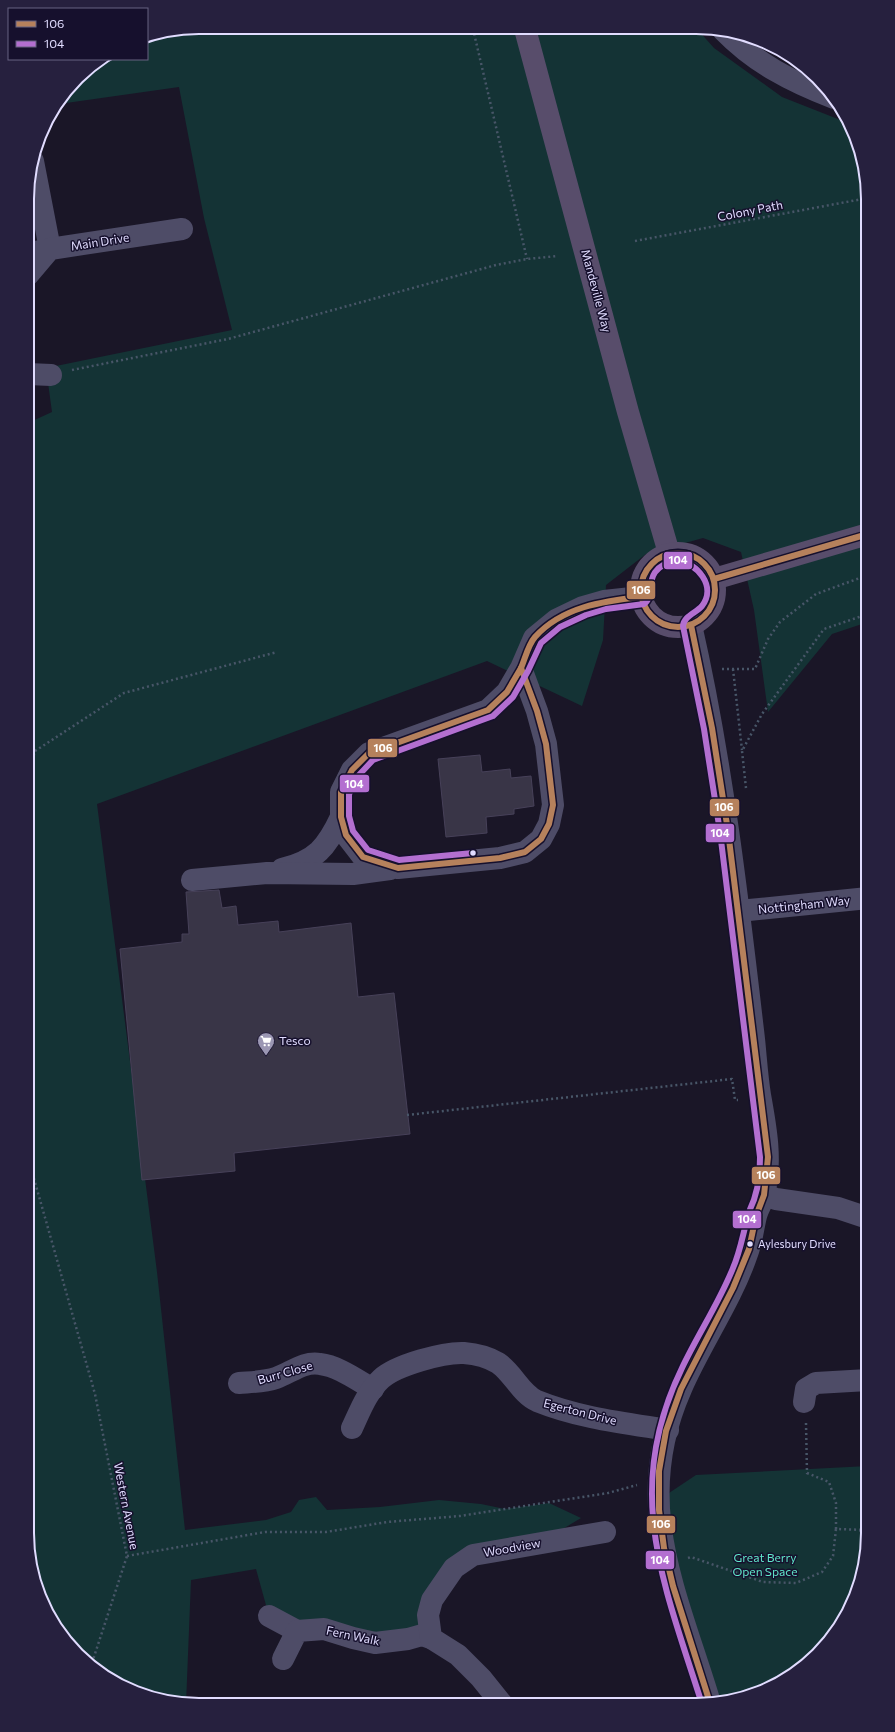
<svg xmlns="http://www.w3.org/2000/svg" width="895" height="1732" font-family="Commissioner,sans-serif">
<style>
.green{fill:#143335}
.building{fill:#393547;stroke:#474159}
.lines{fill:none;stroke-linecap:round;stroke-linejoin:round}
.path{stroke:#485668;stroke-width:2.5;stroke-dasharray:2 3;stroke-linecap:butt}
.minor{stroke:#4e4c67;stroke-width:22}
.major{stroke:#584d6b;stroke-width:22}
.bus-1-casing{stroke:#16102d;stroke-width:9}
.bus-2-casing{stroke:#16102d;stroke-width:9}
.bus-1{stroke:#b6815c;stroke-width:6}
.bus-2{stroke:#b36fd0;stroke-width:6}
.bus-dot{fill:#e1dcff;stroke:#16102d;stroke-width:1.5}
.labels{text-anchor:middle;stroke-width:3;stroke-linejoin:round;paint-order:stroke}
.bus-label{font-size:11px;fill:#e1dcff;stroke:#16102d;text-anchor:start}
.street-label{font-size:12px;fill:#e1dcff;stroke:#16102d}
.poi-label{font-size:12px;fill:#e1dcff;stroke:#16102d;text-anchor:start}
.park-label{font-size:12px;fill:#60e7ca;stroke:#16102d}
.rim{fill:none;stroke:#e1dcff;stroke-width:2}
.line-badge{stroke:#16102d;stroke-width:1.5}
.badge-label{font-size:11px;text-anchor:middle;font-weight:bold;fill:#fff}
</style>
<rect width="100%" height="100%" fill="#1a1627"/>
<g class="green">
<path d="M 199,27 L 698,30 L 714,48 L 782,97 L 848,123 L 859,144 L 868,199 L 868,622 L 832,634 L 768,712 L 754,610 L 741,552 L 703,538 L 646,554 L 606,585 L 603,640 L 582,706 L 487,661 L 97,804 L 157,1272 L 185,1530 L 266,1520 L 291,1512 L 299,1500 L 316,1497 L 327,1510 L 380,1507 L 439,1500 L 481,1504 L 505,1509 L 549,1503 L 581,1518 L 541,1542 L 473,1555 L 428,1615 L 408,1639 L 269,1616 L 256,1569 L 191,1580 L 186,1704 L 177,1703 L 123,1687 L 86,1662 L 56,1629 L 36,1588 L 27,1533 L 28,423 L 52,412 L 46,368 L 232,330 L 204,218 L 179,87 L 59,104 L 86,70 L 103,59 L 147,59 L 147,37 Z"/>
<path d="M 868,1466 L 868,1544 L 855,1598 L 832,1638 L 792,1676 L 751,1696 L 710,1703 L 657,1501 L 696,1475 Z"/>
</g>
<g class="building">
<path d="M 480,755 L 482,772 L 510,769 L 511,778 L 531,776 L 534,806 L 514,809 L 514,814 L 486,817 L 487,833 L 446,837 L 438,759 Z"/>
<path d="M 219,890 L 222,908 L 236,906 L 238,925 L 278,921 L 279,932 L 351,923 L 358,997 L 394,993 L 410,1134 L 234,1153 L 235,1171 L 142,1180 L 120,949 L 182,942 L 182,934 L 189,934 L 186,892 Z"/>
</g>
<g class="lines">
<g class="path">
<path d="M 473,29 L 527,259"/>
<path d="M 635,241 L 868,198"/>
<path d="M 72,370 L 228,339 L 496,265 L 527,259 L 557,256"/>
<path d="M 722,669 L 755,669 L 768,639 L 780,622 L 816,594 L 868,575"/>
<path d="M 733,669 L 742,750"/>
<path d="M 28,775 L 35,751 L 124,693 L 277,652"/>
<path d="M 746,788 L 742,751 L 762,714 L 824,629 L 868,614"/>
<path d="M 407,1115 L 732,1079 L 735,1100 L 738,1100"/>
<path d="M 27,1154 L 95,1394 L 127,1556 L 91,1666"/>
<path d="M 806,1423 L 807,1473 L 829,1482 L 836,1503 L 836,1529 L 868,1530"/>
<path d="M 860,1530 L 867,1546"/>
<path d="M 127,1556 L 265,1532 L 326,1532 L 387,1522 L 460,1516 L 608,1493 L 637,1485"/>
<path d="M 688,1558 L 691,1557 L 763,1582 L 796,1583 L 822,1572 L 833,1556 L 836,1529"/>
</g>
<g class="minor">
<path d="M 723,30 C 755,63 792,82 834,98"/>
<path d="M 33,161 L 50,249 L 35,252"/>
<path d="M 28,275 L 50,249 L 182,229"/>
<path d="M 28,374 L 51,375"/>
<path d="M 691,625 C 722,761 738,901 754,1039 C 756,1058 757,1076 760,1095 C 766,1128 772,1161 764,1195 C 763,1202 758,1208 756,1216 C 753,1228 752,1241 747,1254 C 731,1301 701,1343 681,1389 C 630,1504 677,1593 710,1703"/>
<path d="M 521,668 L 537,711 L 546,744 L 553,805 L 549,824 L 541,839 L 525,852 L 500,858 L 398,868 L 363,857 L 346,835 L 341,817 L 341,792 L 352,770 L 369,753 L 488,710 L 507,692 L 521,668 L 534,638 L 556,620 L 583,607 L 604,601 L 641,597"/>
<path d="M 282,869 C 316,861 327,847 341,817"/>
<path d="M 192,880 L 267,873 L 353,874 L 390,869"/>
<path d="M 739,911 L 868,898"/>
<path d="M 764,1195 L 776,1199 L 838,1208 L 868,1218"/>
<path d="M 239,1383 C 251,1382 264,1382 276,1378 C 291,1373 303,1361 320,1364 C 338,1366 357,1380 373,1389"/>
<path d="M 804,1402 L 806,1389 L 816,1383 L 868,1380"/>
<path d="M 352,1428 C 360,1411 367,1392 381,1379 C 396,1365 444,1352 464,1353 C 476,1354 488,1357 498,1363 C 513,1373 521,1394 537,1401 C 579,1418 624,1423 668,1430"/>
<path d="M 269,1616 L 297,1631"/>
<path d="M 283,1659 L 297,1631 L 324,1629 L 353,1638 L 375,1643 L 408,1639 L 422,1635 L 431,1638"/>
<path d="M 502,1704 L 481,1678 L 458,1655 L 431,1638 L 428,1615 L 432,1600 L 454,1568 L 473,1555 L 605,1532"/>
</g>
<g class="major">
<path d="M 525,29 L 628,412 L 669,553"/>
<circle cx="678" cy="590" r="37"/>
<path d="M 714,579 L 868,534"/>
</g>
<g class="bus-1-casing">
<g id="bus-1">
<circle cx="678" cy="590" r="37"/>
<path d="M 714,579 L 868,534"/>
<path d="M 691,625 L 712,728 L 728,831 L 768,1157 L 764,1195 L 756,1216 L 749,1249 L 733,1288 L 681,1389 L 666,1431 L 659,1471 L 659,1510 L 664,1548 L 673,1586 L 710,1703"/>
<path d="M 521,668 L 537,711 L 546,744 L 553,805 L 549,824 L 541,839 L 525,852 L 500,858 L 398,868 L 363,857 L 346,835 L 341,817 L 341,792 L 352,770 L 369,753 L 488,710 L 507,692 Z"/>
<path d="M 521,668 C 525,659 528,645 535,637 C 562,607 603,601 641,597"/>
</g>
</g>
<g class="bus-2-casing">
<path id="bus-2" d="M 473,853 L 399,860 L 368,850 L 353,831 L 349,816 L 349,794 L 359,775 L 373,760 L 493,716 L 513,697 L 528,671 L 541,643 L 560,627 L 586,615 L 606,609 L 644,604 C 657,596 639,568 677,560 C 697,563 717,586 702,606 C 696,613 684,616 683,626 L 704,729 L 720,832 L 760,1157 C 760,1170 759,1184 755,1196 C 754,1202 750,1207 749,1213 C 743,1232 741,1250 733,1268 C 719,1303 698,1334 682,1368 C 622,1491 664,1584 702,1704"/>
</g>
<use href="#bus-1" class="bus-1"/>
<use href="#bus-2" class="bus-2"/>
</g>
<defs>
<g id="supermarket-pin" transform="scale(0.9)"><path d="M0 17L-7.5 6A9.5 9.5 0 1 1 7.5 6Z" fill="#9b97b3" stroke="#16102d"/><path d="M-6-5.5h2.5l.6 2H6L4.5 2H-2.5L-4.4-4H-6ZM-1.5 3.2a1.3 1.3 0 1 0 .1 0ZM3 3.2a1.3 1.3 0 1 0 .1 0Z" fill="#fff"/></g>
</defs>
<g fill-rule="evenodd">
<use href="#supermarket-pin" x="266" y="1041"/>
</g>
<g class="bus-dot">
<circle cx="473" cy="853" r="3.5"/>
<circle cx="750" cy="1244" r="3.5"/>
</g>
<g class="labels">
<g class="bus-label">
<text x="758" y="1248">Aylesbury Drive</text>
</g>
<g class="street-label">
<text transform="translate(750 211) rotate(-11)" y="4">Colony Path</text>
<text transform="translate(100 242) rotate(-9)" y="4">Main Drive</text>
<text transform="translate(596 291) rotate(75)" y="4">Mandeville Way</text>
<text transform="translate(804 905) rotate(-6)" y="4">Nottingham Way</text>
<text transform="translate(285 1373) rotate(-16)" y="4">Burr Close</text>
<text transform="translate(580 1412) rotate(14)" y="4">Egerton Drive</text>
<text transform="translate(126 1506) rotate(79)" y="4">Western Avenue</text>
<text transform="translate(512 1548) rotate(-10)" y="4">Woodview</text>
<text transform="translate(353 1636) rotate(12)" y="4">Fern Walk</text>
</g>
<g class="poi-label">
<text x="279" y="1045">Tesco</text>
</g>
<g class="park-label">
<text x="765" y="1562">Great Berry<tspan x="765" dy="14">Open Space</tspan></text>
</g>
</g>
<path d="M0 0H895V1732H0ZM199 34H696A165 165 0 0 1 861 199V1533A165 165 0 0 1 696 1698H199A165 165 0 0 1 34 1533V199A165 165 0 0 1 199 34Z" fill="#26203e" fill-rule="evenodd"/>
<path class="rim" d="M199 34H696A165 165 0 0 1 861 199V1533A165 165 0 0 1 696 1698H199A165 165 0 0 1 34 1533V199A165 165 0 0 1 199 34Z"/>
<g class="line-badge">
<rect x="663" y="551" width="30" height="19" rx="4" fill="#b36fd0"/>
<rect x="626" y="580" width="30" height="20" rx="4" fill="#b6815c"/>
<rect x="367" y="738" width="31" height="20" rx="4" fill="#b6815c"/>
<rect x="339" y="774" width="31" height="19" rx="4" fill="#b36fd0"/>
<rect x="709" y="798" width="31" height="19" rx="4" fill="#b6815c"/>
<rect x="705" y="823" width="30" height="20" rx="4" fill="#b36fd0"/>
<rect x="751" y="1166" width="30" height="19" rx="4" fill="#b6815c"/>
<rect x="732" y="1210" width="30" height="19" rx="4" fill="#b36fd0"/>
<rect x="646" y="1515" width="30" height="19" rx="4" fill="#b6815c"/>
<rect x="645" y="1550" width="30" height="20" rx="4" fill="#b36fd0"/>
</g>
<g class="badge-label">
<text x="678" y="564">104</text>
<text x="641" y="594">106</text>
<text x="383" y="752">106</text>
<text x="354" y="788">104</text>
<text x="724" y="811">106</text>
<text x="720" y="837">104</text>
<text x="766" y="1179">106</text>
<text x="747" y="1223">104</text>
<text x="661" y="1528">106</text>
<text x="660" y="1564">104</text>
</g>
<rect x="8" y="8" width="140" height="52" fill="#16102d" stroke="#676281"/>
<rect x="16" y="21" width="20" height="6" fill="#b6815c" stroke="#676281"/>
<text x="44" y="28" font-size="12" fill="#e1dcff">106</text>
<rect x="16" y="41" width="20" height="6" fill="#b36fd0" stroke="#676281"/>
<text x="44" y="48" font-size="12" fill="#e1dcff">104</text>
</svg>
